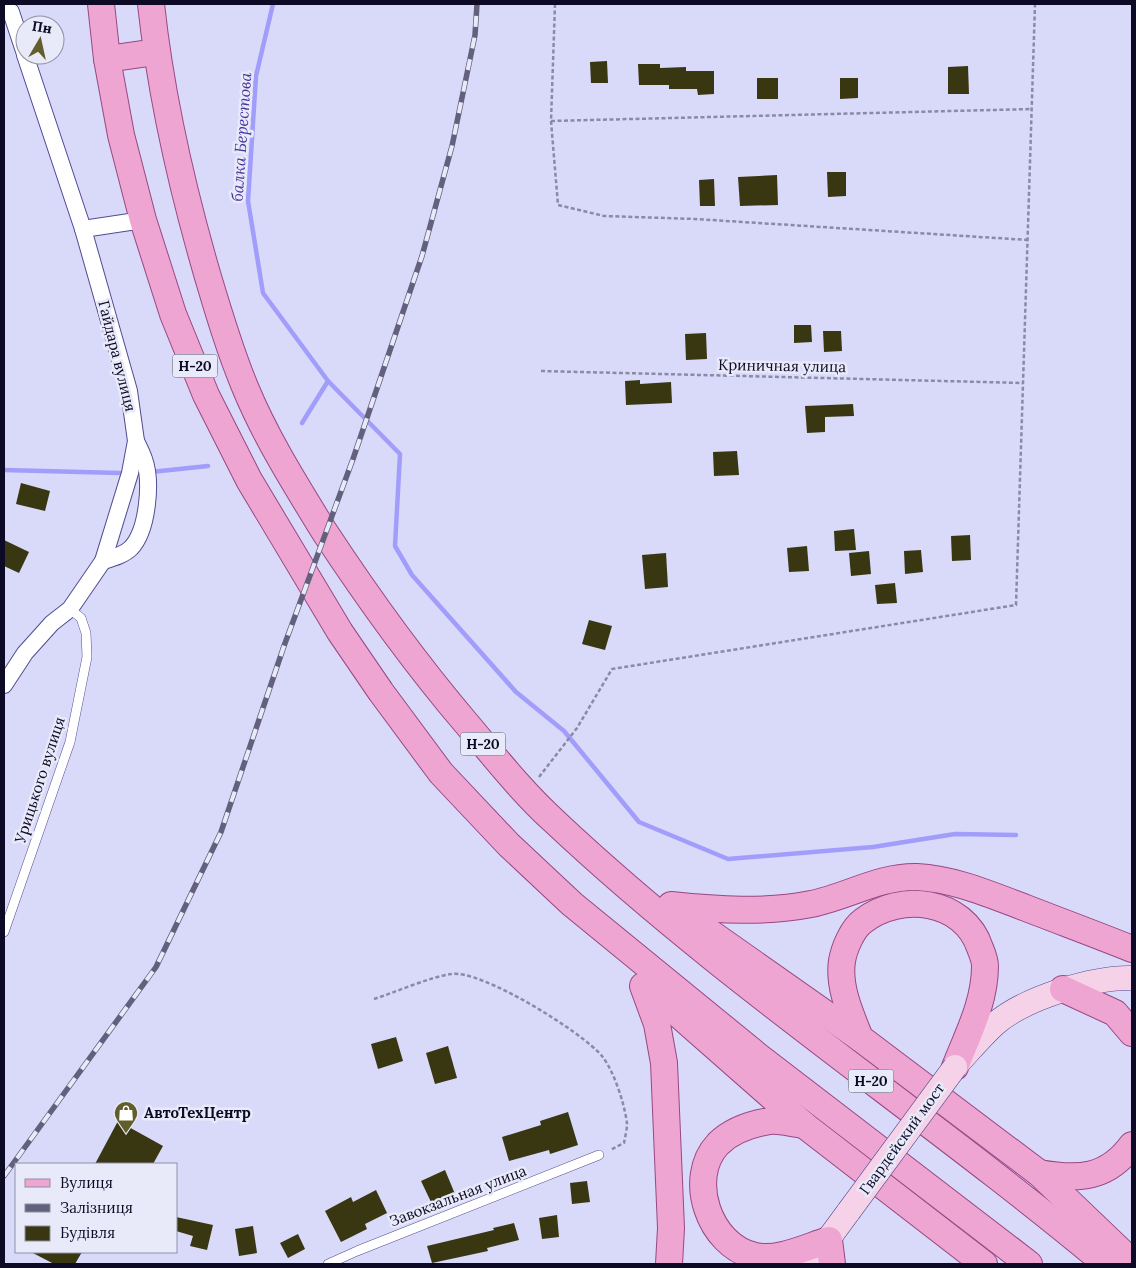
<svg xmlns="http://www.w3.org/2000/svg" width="1136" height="1268" font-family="Lora,serif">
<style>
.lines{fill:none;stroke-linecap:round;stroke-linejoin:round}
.stream{stroke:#a19dfb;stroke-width:4.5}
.building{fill:#393612}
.service-casing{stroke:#514c90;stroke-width:10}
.minor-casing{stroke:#514c90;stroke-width:18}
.secondary-casing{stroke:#514c90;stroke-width:25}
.primary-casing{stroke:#974882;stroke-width:28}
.path{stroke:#8a8aa7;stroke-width:2.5;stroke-dasharray:4 2.5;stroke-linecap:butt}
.service{stroke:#fff;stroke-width:9}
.minor{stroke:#fff;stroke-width:16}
.secondary{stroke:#f6d2e8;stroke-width:24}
.primary{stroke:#eea5d2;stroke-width:26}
.rail-casing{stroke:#62607d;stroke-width:5.5}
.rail{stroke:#e8e9f9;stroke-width:4;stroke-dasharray:11;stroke-linecap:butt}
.secondary-bridge-casing{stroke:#514c90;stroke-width:25;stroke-linecap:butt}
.secondary-bridge{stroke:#f6d2e8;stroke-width:24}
.labels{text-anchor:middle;stroke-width:5;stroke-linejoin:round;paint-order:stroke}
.shield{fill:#e8e9f9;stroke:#4f4d65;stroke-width:1}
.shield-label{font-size:14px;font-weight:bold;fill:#0d0a25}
.street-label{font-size:15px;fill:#0d0a25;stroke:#e8e9f9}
.poi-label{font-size:15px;font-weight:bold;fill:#0d0a25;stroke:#e8e9f9;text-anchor:start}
.water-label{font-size:16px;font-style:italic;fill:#46349e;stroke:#e8e9f9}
</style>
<rect width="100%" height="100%" fill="#d9daf9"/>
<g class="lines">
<g class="stream">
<path d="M 273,4 L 256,76 L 248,201 L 263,293 L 328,381 L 400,454 L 395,546 L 412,575 L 516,692 L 564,731 L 639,822 L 728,859 L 873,847 L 955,834 L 1016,835"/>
<path d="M 302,423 L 328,381"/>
<path d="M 4,470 L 120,473"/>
<path d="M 151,472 L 208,466"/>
</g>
</g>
<g class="building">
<path d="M 607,61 L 608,83 L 591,83 L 590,62 Z"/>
<path d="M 638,64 L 660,64 L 660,68 L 686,67 L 686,71 L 714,71 L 714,94 L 698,95 L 697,89 L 669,89 L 669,85 L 639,85 Z"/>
<path d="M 968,66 L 969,94 L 948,94 L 948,67 Z"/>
<rect x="757" y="78" width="21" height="21"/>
<path d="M 840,78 L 858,78 L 858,98 L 840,99 Z"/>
<path d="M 827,172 L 846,172 L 846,196 L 828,197 Z"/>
<path d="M 777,175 L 778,205 L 740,206 L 738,177 Z"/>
<path d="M 714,179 L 715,206 L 700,206 L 699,180 Z"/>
<path d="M 794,325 L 811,325 L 812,342 L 794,343 Z"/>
<path d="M 823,331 L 841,331 L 842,351 L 824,352 Z"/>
<path d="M 706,333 L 707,359 L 686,360 L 685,334 Z"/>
<path d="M 640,380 L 640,384 L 671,382 L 672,403 L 626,405 L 625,381 Z"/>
<path d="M 853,404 L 854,416 L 825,417 L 825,432 L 807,433 L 805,406 Z"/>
<path d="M 737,451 L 739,475 L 714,476 L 713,452 Z"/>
<path d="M 21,483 L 50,491 L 45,511 L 16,504 Z"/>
<path d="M 854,529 L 856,550 L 835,551 L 834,531 Z"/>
<path d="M 970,535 L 971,560 L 952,561 L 951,536 Z"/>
<path d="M 4,540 L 29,552 L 19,573 L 4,566 Z"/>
<path d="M 807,546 L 809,571 L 789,572 L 787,548 Z"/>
<path d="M 921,550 L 923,572 L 905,574 L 904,551 Z"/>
<path d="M 869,551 L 871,574 L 851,576 L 849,553 Z"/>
<path d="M 666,553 L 668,587 L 645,589 L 642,555 Z"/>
<path d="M 895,583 L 897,603 L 877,604 L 875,585 Z"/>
<path d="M 589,620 L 612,626 L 605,650 L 582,644 Z"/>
<path d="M 396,1037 L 403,1061 L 378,1069 L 371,1044 Z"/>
<path d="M 448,1046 L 457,1078 L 435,1084 L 426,1053 Z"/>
<path d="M 568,1112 L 578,1145 L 550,1154 L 549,1150 L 509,1161 L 502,1137 L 541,1125 L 540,1121 Z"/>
<path d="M 118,1121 L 163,1146 L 153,1164 L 95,1164 Z"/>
<path d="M 445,1170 L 455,1194 L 432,1204 L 421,1181 Z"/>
<path d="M 587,1181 L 590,1202 L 572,1204 L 570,1183 Z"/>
<path d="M 376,1190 L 387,1213 L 365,1224 L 367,1229 L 341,1242 L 325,1211 L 351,1197 L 353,1202 Z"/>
<path d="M 557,1215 L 559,1237 L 542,1239 L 539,1218 Z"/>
<path d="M 176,1217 L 213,1225 L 207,1250 L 190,1246 L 193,1236 L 176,1231 Z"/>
<path d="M 514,1223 L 519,1240 L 487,1248 L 488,1251 L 432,1263 L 427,1246 L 494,1230 L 493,1228 Z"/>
<path d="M 253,1226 L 257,1253 L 239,1256 L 235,1229 Z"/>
<path d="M 298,1234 L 305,1249 L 288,1258 L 280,1243 Z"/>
<path d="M 31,1252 L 82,1252 L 75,1264 L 54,1264 Z"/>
</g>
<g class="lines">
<g class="service-casing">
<g id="service">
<path d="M 4,932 L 70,742 L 87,657 L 86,633 L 81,618 L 70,609"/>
<path d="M 328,1264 L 357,1251 L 599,1155"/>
</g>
</g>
<g class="minor-casing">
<g id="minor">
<path d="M 4,10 L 11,12 L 25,54"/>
<path d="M 25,55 L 83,229 L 143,220"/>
<path d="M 103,561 C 113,558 124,555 131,548 C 148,530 152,481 144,459 C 142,453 139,447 136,441"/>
<path d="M 4,685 L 25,653 L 52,623 L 70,609 L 103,561 L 130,473 L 136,441 L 129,391 L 83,229"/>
</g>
</g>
<g class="secondary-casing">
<g id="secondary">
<path d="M 958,1063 C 970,1050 982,1036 995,1024 C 1025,998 1093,977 1132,978"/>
<path d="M 810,1264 L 849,1211"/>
</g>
</g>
<g class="primary-casing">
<g id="primary">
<path d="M 101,4 L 107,59 L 121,135 L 143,220 L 173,314 L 206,395 L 249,480 L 340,632 L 381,692 L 441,773 L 509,845 L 572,904 L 758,1056 L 1029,1264"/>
<path d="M 151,4 C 161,97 182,188 208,277 C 219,314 230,351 245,387 C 266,438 295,484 324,531 C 368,598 414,662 466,723 C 494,756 521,791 554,821 C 726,983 925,1113 1106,1264"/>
<path d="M 107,59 L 156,52"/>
<path d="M 671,905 C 718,910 765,913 811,904 C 847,897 879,876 917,877 C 955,879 991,895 1026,908 C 1062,922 1097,935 1132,949"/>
<path d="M 695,922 L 860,1038 L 1039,1173 L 1132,1262"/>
<path d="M 643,986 L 657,1024 L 664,1063 L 671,1228 L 669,1264"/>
<path d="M 1063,989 L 1115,1013 L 1132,1033"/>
<path d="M 654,993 L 804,1125 L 984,1264"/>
<path d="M 860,1038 C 851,1015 838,987 842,961 C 844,949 852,929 863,921 C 900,892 964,899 980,948 C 982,953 985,960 985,966 C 985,1002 968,1034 955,1067"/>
<path d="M 804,1125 C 793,1124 780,1120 770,1121 C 751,1124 732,1130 718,1144 C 686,1178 709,1246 755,1256 C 779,1261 806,1247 829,1240 L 832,1264"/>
<path d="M 1039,1173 C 1078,1180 1107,1179 1132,1145"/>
</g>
</g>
<g class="path">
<path d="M 555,4 L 551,121 L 558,205 L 604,216 L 695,219 L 1028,240"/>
<path d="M 551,121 L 1032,109"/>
<path d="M 541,371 L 1023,383"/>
<path d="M 539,777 L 577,728 L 612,669 L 1016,605 L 1035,4"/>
<path d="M 374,999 C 396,992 430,977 451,974 C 481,969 582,1032 602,1056 C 614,1071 625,1105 627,1124 C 627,1130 625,1137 624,1143 L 610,1150"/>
</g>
<use href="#service" class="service"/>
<use href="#minor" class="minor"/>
<use href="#secondary" class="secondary"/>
<use href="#primary" class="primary"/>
<g class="rail-casing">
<path id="rail" d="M 4,1176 L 156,967 L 221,832 L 284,646 L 353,459 L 422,256 L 452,146 L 475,35 L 477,4"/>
</g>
<use href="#rail" class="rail"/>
<g class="secondary-bridge-casing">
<path id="secondary-bridge" d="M 849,1211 L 955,1067"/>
</g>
<use href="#secondary-bridge" class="secondary-bridge"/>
</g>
<defs>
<g id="shop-pin" transform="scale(1.25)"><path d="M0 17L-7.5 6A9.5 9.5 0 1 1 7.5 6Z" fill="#625e2b" stroke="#e8e9f9"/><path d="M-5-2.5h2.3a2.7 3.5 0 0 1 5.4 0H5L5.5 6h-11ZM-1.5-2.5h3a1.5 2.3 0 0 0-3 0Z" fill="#fff"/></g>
</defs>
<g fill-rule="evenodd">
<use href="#shop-pin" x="126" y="1113"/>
</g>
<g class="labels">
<g class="shield">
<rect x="172.5" y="354.5" width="45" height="23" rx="4"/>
<rect x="460.5" y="732.5" width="45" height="23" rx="4"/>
<rect x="848.5" y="1069.5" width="45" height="23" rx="4"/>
</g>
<g class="shield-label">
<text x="195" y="371">Н-20</text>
<text x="483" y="749">Н-20</text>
<text x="871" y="1086">Н-20</text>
</g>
<g class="street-label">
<text transform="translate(117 356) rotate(76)" y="5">Гайдара вулиця</text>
<text transform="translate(782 366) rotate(1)" y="5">Криничная улица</text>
<text transform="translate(40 780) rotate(-72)" y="5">Урицького вулиця</text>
<text transform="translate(902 1139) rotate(-54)" y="5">Гвардейский мост</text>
<text transform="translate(458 1196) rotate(-21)" y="5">Завокзальная улица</text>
</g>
<g class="poi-label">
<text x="144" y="1118">АвтоТехЦентр</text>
</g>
<g class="water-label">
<text transform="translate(241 137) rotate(-86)" y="6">балка Берестова</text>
</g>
</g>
<rect width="1136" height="1268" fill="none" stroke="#0d0a25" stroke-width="10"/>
<rect x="15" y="1163" width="162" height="90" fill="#e8e9f9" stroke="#9090a4"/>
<rect x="25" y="1179" width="25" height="8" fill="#eea5d2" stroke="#9090a4"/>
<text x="60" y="1188" font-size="15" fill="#0d0a25">Вулиця</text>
<rect x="25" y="1204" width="25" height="8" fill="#62607d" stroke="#9090a4"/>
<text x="60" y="1213" font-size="15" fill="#0d0a25">Залізниця</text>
<rect x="25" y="1226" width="25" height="15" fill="#393612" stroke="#9090a4"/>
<text x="60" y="1238" font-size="15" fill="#0d0a25">Будівля</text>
<g transform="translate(40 40) rotate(9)"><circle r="24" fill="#e8e9f9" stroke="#9090a4"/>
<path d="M0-4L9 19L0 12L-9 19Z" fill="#625e2b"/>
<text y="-8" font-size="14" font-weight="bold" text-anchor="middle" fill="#0d0a25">Пн</text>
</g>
</svg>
